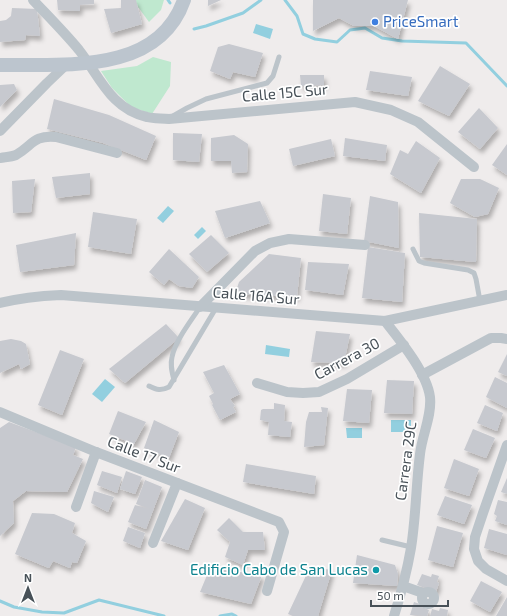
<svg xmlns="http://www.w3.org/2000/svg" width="507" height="616" font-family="'Exo 2',sans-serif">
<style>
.green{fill:#bfe8cf}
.water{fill:#92cfdf}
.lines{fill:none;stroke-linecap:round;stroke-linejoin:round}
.stream{stroke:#92cfdf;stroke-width:3}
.building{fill:#c7c9cf;filter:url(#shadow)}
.lane{stroke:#bcc4ca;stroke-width:5}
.street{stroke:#bcc4ca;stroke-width:10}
.secondary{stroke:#bcc5ce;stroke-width:14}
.shop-dot{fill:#3f7fe0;stroke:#fff;stroke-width:1.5}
.culture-dot{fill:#0f9aa8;stroke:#fff;stroke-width:1.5}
.labels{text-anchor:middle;stroke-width:3.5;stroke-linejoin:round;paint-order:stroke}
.shop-label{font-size:15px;fill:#366cbe;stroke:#fff;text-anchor:start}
.street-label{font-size:15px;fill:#475057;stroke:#fff}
.culture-label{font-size:15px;fill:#0d838f;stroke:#fff;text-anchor:end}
</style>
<defs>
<filter id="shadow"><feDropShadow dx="2.5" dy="4.5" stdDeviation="2" flood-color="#0004"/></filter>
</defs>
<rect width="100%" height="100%" fill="#efecec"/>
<g class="green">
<path d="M 133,0 L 164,0 L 161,10 L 149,22 Z"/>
<path d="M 153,57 L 171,62 L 170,86 L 152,114 L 131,107 L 112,88 L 101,71 L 137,66 Z"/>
</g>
<g class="water">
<path d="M 256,24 L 273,29 L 270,39 L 253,33 Z"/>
<path d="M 168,206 L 174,211 L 163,223 L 157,218 Z"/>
<path d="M 202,227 L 206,231 L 198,239 L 194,235 Z"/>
<path d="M 266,345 L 290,349 L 289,357 L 265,354 Z"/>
<path d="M 105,379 L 115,387 L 102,402 L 92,394 Z"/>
<rect x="391" y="420" width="20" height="12"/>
<path d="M 346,428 L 362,428 L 362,438 L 347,438 Z"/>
</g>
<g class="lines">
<g class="stream">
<path d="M 168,0 L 170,3"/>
<path d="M 285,0 L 297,16 L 303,34 L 315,39 L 337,42 L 350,30 L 365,28 L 382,38 L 402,41 L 466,43 L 507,86"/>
<path d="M 194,29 L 206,26 L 243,13 L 261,0"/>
<path d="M 0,601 L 14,607 L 42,612 L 64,613 L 99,600 L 164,616"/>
<path d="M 220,616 L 232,614 L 236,616"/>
</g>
</g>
<g class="building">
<path d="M 57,0 L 94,0 L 94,4 L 80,5 L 80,11 L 58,10 Z"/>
<path d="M 121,0 L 136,0 L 142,24 L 111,33 L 104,9 L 121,8 Z"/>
<path d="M 208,0 L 221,0 L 208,6 Z"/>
<path d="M 313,0 L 408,0 L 398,39 L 374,26 L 354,26 L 339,18 L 313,31 Z"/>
<path d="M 12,8 L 37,9 L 40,36 L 26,35 L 25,40 L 0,42 L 0,21 L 6,20 L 11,16 Z"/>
<path d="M 229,44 L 263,53 L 255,77 L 233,72 L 230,79 L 210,71 L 218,47 Z"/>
<path d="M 440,66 L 470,84 L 449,116 L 418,101 Z"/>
<path d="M 370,71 L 412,77 L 408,96 L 366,90 Z"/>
<path d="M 300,75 L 324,75 L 324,85 L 301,86 Z"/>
<path d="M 14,84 L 17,90 L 0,107 L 0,85 Z"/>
<path d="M 54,99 L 109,115 L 156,136 L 146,160 L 103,143 L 47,129 Z"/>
<path d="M 479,108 L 498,128 L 480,149 L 458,132 Z"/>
<path d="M 173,133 L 202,134 L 199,162 L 173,160 Z"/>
<path d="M 234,135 L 248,144 L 247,172 L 232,173 L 231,161 L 211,161 L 211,138 Z"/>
<path d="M 345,138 L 387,145 L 385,161 L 343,156 Z"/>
<path d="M 331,139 L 335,156 L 293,166 L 289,149 Z"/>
<path d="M 416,141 L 440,158 L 421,193 L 390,174 L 400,150 L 408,154 Z"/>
<path d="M 507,144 L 507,175 L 492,165 Z"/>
<path d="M 90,173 L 90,194 L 56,198 L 52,177 Z"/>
<path d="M 35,179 L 31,212 L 13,213 L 12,181 Z"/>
<path d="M 461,179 L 480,179 L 499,188 L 488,214 L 475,217 L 450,203 Z"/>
<path d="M 323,194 L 351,198 L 347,234 L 319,231 Z"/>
<path d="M 370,196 L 398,202 L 399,248 L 364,241 Z"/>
<path d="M 260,201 L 270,223 L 225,238 L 215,211 Z"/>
<path d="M 93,212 L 137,219 L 131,254 L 88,247 Z"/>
<path d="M 419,213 L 477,219 L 476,262 L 420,257 Z"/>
<path d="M 76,233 L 74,265 L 20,272 L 16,245 Z"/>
<path d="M 211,235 L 229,253 L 207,272 L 189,254 Z"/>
<path d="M 368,247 L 405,253 L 402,302 L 362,298 Z"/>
<path d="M 169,249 L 199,277 L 192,288 L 179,286 L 169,279 L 164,285 L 149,272 Z"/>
<path d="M 269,254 L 301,258 L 297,297 L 240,294 L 237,288 L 239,282 Z"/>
<path d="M 308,262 L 349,264 L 343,295 L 305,290 Z"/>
<path d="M 166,324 L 179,338 L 125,383 L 109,369 Z"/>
<path d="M 316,331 L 350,334 L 344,363 L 311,362 Z"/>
<path d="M 11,339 L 21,341 L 26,344 L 30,364 L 21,369 L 19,364 L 0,373 L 0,341 Z"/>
<path d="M 60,350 L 84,359 L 62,415 L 38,405 Z"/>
<path d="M 507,354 L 507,376 L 498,372 Z"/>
<path d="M 224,365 L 240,394 L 230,399 L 235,406 L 233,407 L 236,412 L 220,420 L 212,405 L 213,404 L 209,396 L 214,393 L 203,372 Z"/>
<path d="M 495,377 L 507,383 L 507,408 L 486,397 Z"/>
<path d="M 387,380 L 414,381 L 412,414 L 384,413 Z"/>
<path d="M 347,389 L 372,390 L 369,423 L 343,421 Z"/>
<path d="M 274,403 L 285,405 L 284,421 L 292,422 L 290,437 L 268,435 L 269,422 L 260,420 L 261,410 L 263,409 L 274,409 Z"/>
<path d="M 485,405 L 503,413 L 497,431 L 477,423 Z"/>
<path d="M 321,407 L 328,408 L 324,445 L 304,447 L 306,422 L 309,412 L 322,412 Z"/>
<path d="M 118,411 L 146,422 L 134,444 L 109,434 Z"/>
<path d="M 154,420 L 179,432 L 169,458 L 144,448 Z"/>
<path d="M 9,422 L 76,447 L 73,455 L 83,459 L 67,492 L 26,491 L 13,501 L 14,523 L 0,536 L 0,428 Z"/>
<path d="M 473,429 L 495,438 L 486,458 L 464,450 Z"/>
<path d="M 454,459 L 479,469 L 469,496 L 444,488 Z"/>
<path d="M 246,464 L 316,476 L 314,494 L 243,482 Z"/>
<path d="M 102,471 L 122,477 L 117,493 L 97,485 Z"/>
<path d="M 126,471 L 142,477 L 135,494 L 120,489 Z"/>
<path d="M 507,478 L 507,494 L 501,492 Z"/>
<path d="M 145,480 L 162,487 L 146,529 L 128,522 L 135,505 L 150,509 L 136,504 Z"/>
<path d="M 94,491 L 114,497 L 108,512 L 91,503 Z"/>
<path d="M 445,496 L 472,505 L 464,524 L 437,515 Z"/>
<path d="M 185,499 L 205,508 L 188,550 L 161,541 Z"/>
<path d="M 498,500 L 507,502 L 507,525 L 495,521 L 497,516 L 494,514 Z"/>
<path d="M 32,513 L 54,514 L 75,523 L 72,533 L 86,541 L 77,563 L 72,562 L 70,568 L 53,561 L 49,568 L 15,554 Z"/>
<path d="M 229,518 L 243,532 L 263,532 L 265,550 L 248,550 L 243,565 L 225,557 L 230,542 L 217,530 Z"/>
<path d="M 437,526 L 463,533 L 453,567 L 428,560 Z"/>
<path d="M 128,527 L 145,533 L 140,548 L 123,541 Z"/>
<path d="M 489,529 L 507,534 L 507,555 L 484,548 Z"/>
<path d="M 357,555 L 395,565 L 398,574 L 397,586 L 353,583 Z"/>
<path d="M 310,567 L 332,570 L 318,616 L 293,616 L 288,614 Z"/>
<path d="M 210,568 L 262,575 L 251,604 L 200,592 Z"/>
<path d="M 422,574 L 431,577 L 432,574 L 439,576 L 437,582 L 439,583 L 436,592 L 417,585 Z"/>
<path d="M 481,581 L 502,592 L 490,612 L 470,601 Z"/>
<path d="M 507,597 L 507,616 L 496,616 Z"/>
<path d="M 414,602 L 420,604 L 419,606 L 429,610 L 427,616 L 410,615 Z"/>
<path d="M 440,608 L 448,610 L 447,616 L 430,616 L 432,609 L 439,611 Z"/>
</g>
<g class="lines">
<g class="lane">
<path d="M 173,116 L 187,108 L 206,99 L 267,83 L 273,76 L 279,57"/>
<path d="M 413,249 L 419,261 L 424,263 L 468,270 L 474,273 L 476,279 L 480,301"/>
<path d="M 174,380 C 172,372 170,365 172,357 C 175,341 191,321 200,307"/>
<path d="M 149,386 C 157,390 161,391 169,387 L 216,308"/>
<path d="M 382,540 L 411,547"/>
</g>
<g class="street">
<path d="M 33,0 C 49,17 65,33 79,50 C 100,77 111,109 147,117 C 154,119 162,118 169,119 L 355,102 L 391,110 L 418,122 L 474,167"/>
<path d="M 0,131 L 47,83 L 68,63"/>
<path d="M 0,158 C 6,157 11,157 16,155 C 33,145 33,135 56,137 L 117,153"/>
<path d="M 0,303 C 20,298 40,296 61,295 L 385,321 L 507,295"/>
<path d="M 200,307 L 255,251 L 270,243 L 289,239 L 365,245"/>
<path d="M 385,321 C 400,340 427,373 430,397 C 432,416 422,435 420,454 C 416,485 416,517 411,548 C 407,571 401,594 394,616"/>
<path d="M 422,375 L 491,338 L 501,338 L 507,339"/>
<path d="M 257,383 L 287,392 L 303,393 L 319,392 L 347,379 L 404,345"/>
<path d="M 0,412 L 96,452 L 279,522 L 284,532 L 267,591"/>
<path d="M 507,445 L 483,513 L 475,537 L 474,549 L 478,561 L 486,569 L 507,581"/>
<path d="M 76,507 L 96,452"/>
<path d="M 153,543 L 177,483"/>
<path d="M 403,586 L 423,593"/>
<circle cx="428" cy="598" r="6"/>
</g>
<path class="secondary" d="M 0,65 C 64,64 158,75 184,0"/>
</g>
<circle class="shop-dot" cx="375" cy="22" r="4"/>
<circle class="culture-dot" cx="376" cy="570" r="4"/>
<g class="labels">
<g class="shop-label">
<text x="383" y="27">PriceSmart</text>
</g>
<g class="street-label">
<text transform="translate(285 93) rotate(-5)" y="5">Calle 15C Sur</text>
<text transform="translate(256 296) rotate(5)" y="5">Calle 16A Sur</text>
<text transform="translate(347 359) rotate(-28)" y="5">Carrera 30</text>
<text transform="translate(144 455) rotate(21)" y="5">Calle 17 Sur</text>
<text transform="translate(406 461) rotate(-82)" y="5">Carrera 29C</text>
</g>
<g class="culture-label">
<text x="368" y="575">Edificio Cabo de San Lucas</text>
</g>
</g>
<g transform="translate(28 588)" stroke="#ffffff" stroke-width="3" paint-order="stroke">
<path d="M0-3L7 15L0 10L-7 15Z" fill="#475057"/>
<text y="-6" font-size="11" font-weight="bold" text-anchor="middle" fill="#475057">N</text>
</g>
<path d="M371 600v6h77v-6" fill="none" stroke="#475057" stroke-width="2"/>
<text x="377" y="600" font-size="12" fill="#475057" stroke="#ffffff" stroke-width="3" paint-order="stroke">50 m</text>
</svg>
